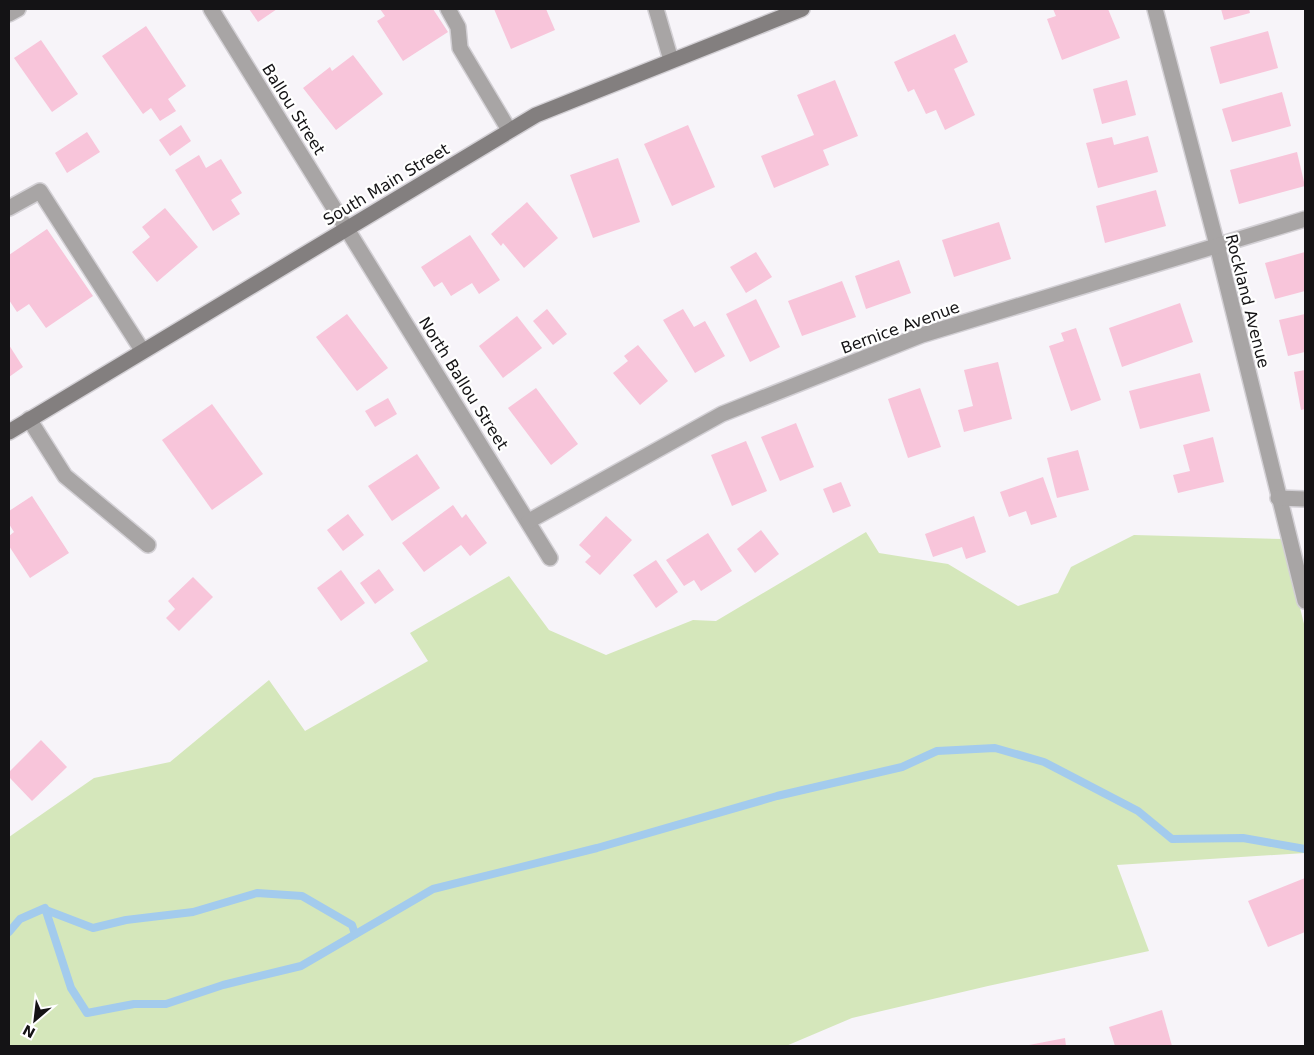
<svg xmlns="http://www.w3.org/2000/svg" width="1314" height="1055" font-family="'DejaVu Sans',sans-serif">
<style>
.green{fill:#d5e7bb}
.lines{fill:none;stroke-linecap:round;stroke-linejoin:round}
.stream{stroke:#a3cbed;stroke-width:8}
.building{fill:#f8c5da}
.service-casing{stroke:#d3d0d5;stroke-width:18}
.minor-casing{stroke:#d3d0d5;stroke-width:18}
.secondary-casing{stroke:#d3d0d5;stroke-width:18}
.service{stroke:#a8a5a5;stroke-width:15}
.minor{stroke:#a8a5a5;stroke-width:15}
.secondary{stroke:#837f7f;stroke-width:15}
.labels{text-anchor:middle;stroke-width:4.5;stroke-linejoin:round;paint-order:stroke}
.street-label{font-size:16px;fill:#141315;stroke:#fff}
</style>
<rect width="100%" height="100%" fill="#f7f4f9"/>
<path class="green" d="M 866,532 L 879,553 L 948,564 L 1018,606 L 1058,593 L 1071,567 L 1134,535 L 1283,539 L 1305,628 L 1305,853 L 1117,865 L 1149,951 L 988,986 L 852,1018 L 786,1046 L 9,1046 L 9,837 L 94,778 L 170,762 L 269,680 L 305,731 L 428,661 L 410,633 L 509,576 L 549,630 L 606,655 L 693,620 L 716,621 Z"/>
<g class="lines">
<g class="stream">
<path d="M 46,910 L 93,928 L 126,920 L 193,912 L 257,893 L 302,896 L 352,925 L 355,934"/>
<path d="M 9,932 L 20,919 L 45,908 L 71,988 L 87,1013 L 134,1004 L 166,1004 L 223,985 L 301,966 L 433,889 L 597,848 L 777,796 L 902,767 L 937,751 L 995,748 L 1044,762 L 1138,811 L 1172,839 L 1243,838 L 1305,849"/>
</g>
</g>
<g class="building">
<path d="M 249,9 L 277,9 L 258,22 Z"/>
<path d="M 380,9 L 433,9 L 448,32 L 403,61 L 377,21 L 385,16 Z"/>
<path d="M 494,9 L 546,9 L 555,30 L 511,49 Z"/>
<path d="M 1053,9 L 1108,9 L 1120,38 L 1062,60 L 1047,19 L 1056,16 Z"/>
<path d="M 1221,9 L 1249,9 L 1250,13 L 1224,20 Z"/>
<path d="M 146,26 L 186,86 L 168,99 L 176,111 L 160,121 L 151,108 L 143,114 L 102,56 Z"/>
<path d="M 1268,31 L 1278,68 L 1220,84 L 1210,47 Z"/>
<path d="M 955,34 L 968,62 L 954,69 L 975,115 L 945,130 L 936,110 L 926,114 L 914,89 L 908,92 L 894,62 Z"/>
<path d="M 41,40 L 78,94 L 52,112 L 14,58 Z"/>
<path d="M 353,55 L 383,94 L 336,130 L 303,88 L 330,67 L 332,71 Z"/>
<path d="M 835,80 L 858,136 L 823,150 L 829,165 L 774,188 L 761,156 L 814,135 L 797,95 Z"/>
<path d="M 1127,80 L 1136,115 L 1102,124 L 1093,89 Z"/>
<path d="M 1282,92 L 1291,126 L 1232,142 L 1222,109 Z"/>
<path d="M 181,125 L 191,141 L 170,156 L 159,140 Z"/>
<path d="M 688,125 L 715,187 L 672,206 L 644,144 Z"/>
<path d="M 87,132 L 100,152 L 67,173 L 55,153 Z"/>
<path d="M 1148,136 L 1158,172 L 1098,188 L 1086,143 L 1112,137 L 1114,145 Z"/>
<path d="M 1297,152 L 1305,186 L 1239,204 L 1230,170 Z"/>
<path d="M 199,155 L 206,168 L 221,159 L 242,193 L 231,200 L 240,214 L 213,231 L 175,170 Z"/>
<path d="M 618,158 L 640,222 L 593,238 L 570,175 Z"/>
<path d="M 1156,190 L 1166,226 L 1105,243 L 1096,206 Z"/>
<path d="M 527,202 L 558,238 L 524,268 L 503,243 L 501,246 L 491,234 Z"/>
<path d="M 165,208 L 198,247 L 157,282 L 132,252 L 150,237 L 142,227 Z"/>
<path d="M 999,222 L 1011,259 L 954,277 L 942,240 Z"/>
<path d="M 47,229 L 93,296 L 46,328 L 29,304 L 17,312 L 9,300 L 9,255 Z"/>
<path d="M 470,235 L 500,280 L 479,294 L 472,283 L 451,296 L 442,282 L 434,287 L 421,267 Z"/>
<path d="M 756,252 L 772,277 L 746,293 L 730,267 Z"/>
<path d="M 1305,252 L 1305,291 L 1275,299 L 1265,263 Z"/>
<path d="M 899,260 L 911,293 L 866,309 L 855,276 Z"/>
<path d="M 842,281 L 856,317 L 802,336 L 788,301 Z"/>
<path d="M 756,299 L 780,347 L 750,362 L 726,314 Z"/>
<path d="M 1180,303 L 1193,342 L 1122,367 L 1109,328 Z"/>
<path d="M 547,309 L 567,334 L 553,345 L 533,321 Z"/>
<path d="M 683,309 L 694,327 L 705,321 L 725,356 L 695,373 L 663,320 Z"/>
<path d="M 347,314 L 388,368 L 357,391 L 316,337 Z"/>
<path d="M 1305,314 L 1305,352 L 1288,356 L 1279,320 Z"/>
<path d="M 517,316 L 542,348 L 503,378 L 479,346 Z"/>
<path d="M 1076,328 L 1101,400 L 1071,411 L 1049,346 L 1064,341 L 1061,333 Z"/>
<path d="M 9,345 L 23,367 L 9,377 Z"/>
<path d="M 638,345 L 668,381 L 640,405 L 613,373 L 628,361 L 624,356 Z"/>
<path d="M 998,362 L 1012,419 L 964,432 L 958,410 L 973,406 L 964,370 Z"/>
<path d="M 1305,370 L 1305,409 L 1301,410 L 1294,372 Z"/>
<path d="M 1200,373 L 1210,411 L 1140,429 L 1129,391 Z"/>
<path d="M 536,388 L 578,444 L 551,465 L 508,408 Z"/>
<path d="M 920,388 L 941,447 L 908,458 L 888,399 Z"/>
<path d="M 388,398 L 397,414 L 375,427 L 365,411 Z"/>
<path d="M 212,404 L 263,474 L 212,510 L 162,440 Z"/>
<path d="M 796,423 L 814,467 L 780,481 L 761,437 Z"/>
<path d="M 1213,437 L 1224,482 L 1178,493 L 1173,475 L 1190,471 L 1183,445 Z"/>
<path d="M 746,441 L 767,491 L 732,506 L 711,455 Z"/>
<path d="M 1078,450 L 1089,490 L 1057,498 L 1047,458 Z"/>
<path d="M 417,454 L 440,488 L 392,521 L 368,486 Z"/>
<path d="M 1043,477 L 1057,517 L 1031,525 L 1026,511 L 1009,517 L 1000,492 Z"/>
<path d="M 841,482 L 851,506 L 833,513 L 823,489 Z"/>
<path d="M 32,496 L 69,553 L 30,578 L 9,546 L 9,536 L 14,532 L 9,524 L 9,511 Z"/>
<path d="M 453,505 L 462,518 L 466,514 L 487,543 L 470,556 L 461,545 L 424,572 L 402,543 Z"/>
<path d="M 348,514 L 364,535 L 343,551 L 327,530 Z"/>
<path d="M 606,516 L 632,540 L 600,575 L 585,562 L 591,556 L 579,545 Z"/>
<path d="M 974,516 L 986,552 L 966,559 L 962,547 L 933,557 L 925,534 Z"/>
<path d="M 761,530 L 779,554 L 755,573 L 737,549 Z"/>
<path d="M 708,533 L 732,571 L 701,591 L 694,580 L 684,586 L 666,560 Z"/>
<path d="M 656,560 L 678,592 L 656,608 L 633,575 Z"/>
<path d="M 379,569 L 394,590 L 375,604 L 360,583 Z"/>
<path d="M 341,570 L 365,603 L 341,621 L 317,588 Z"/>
<path d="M 193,577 L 213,597 L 179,631 L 166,618 L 175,609 L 168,601 Z"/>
<path d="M 41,740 L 67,767 L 32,801 L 9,777 L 9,772 Z"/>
<path d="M 1305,878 L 1305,932 L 1268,947 L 1248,901 Z"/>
<path d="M 1162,1010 L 1172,1046 L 1115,1046 L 1109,1027 Z"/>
<path d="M 1065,1038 L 1066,1046 L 1029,1046 L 1029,1045 Z"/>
</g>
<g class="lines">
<g class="service-casing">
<g id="service">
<path d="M 448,9 L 458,27 L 460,48 L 509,130"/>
<path d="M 656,9 L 671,60"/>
<path d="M 9,208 L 40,191 L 142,350"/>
<path d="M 29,419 L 65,476 L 148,545"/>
</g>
</g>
<g class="minor-casing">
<g id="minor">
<path d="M 211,9 L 550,558"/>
<path d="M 1155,9 L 1217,245 L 1305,601"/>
<path d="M 9,14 L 18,9"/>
<path d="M 1278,498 L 1305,499"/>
<path d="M 529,521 L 722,414 L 922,335 L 1305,219"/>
</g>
</g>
<g class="secondary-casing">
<path id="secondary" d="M 9,432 L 536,115 L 802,9"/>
</g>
<use href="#service" class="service"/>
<use href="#minor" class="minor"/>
<use href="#secondary" class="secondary"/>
</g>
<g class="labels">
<g class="street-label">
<text transform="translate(294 109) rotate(58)" y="6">Ballou Street</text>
<text transform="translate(386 184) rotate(-31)" y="6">South Main Street</text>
<text transform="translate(1248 301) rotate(76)" y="6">Rockland Avenue</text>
<text transform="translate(900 327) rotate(-20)" y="6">Bernice Avenue</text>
<text transform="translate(464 383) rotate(58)" y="6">North Ballou Street</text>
</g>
</g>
<rect width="1314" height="1055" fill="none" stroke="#141315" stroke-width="20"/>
<g transform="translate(35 1020) rotate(208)" stroke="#ffffff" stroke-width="4" paint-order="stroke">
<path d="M0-4L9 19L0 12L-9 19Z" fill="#141315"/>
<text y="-8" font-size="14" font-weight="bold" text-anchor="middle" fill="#141315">N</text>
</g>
</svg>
